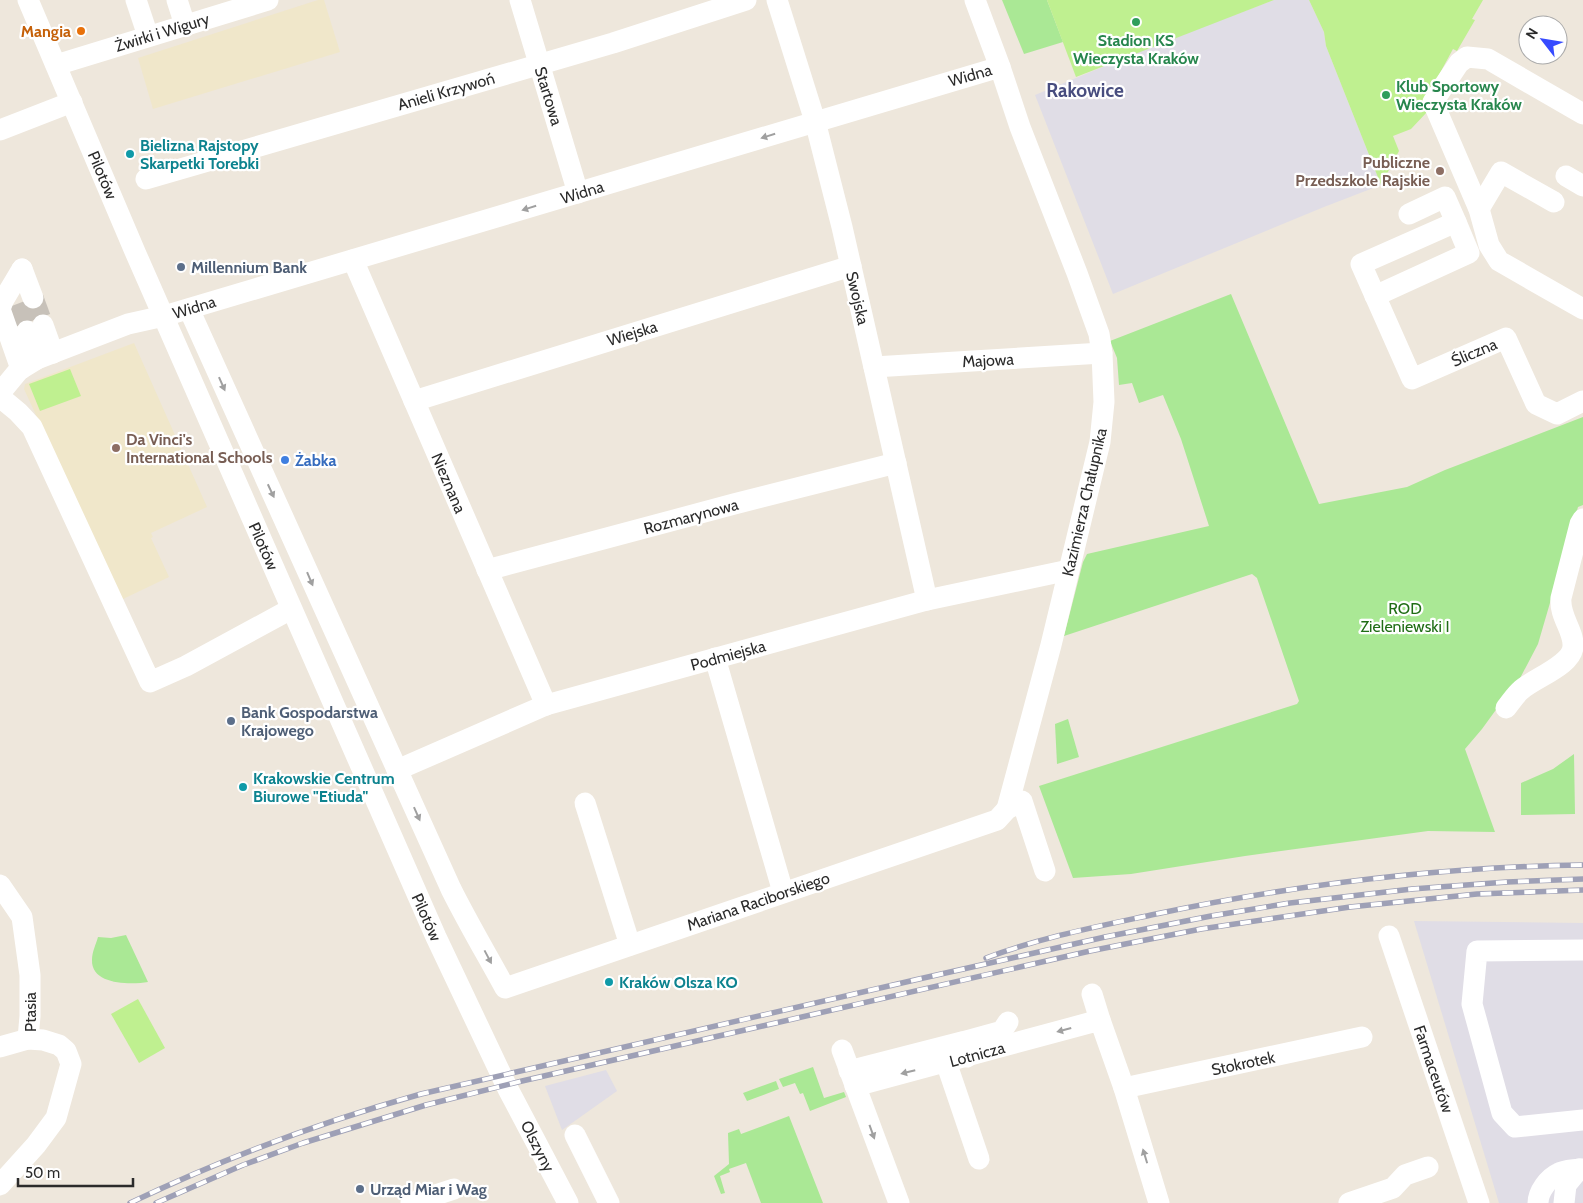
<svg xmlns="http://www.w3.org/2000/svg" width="1583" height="1203" font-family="Cabin,sans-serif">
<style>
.industrial{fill:#e0dde6}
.education{fill:#f0e7ca}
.green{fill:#aae895}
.pitch{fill:#bff090}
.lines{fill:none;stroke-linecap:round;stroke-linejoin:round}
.minor-tunnel{stroke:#c7c1b9;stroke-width:21;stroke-dasharray:21 11;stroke-linecap:butt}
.minor{stroke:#fff;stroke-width:21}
.rail-casing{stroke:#9ea0b6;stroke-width:5.5}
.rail{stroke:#fff;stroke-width:4;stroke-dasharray:11;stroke-linecap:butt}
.oneway{fill:#a0a0a0}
.leisure-dot{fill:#2e9e5b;stroke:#fff;stroke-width:2}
.food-dot{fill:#e8710a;stroke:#fff;stroke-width:2}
.culture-dot{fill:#0f9aa8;stroke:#fff;stroke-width:2}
.education-dot{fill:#8d6e63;stroke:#fff;stroke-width:2}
.service-dot{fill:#5c6f8a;stroke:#fff;stroke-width:2}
.shop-dot{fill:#3f7fe0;stroke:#fff;stroke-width:2}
.labels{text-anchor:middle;stroke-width:4.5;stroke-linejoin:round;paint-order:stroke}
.food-label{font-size:16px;font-weight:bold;fill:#c56008;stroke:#fff;text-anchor:end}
.street-label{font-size:16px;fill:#2b2b2b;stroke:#fff}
.leisure-label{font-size:16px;font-weight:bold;fill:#27864d;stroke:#fff}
.culture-label{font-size:16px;font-weight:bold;fill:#0d838f;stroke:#fff;text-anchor:start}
.education-label{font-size:16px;font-weight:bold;fill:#785e54;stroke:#fff;text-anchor:end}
.service-label{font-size:16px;font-weight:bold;fill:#4e5e75;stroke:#fff;text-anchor:start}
.shop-label{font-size:16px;font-weight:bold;fill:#366cbe;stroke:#fff;text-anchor:start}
.park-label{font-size:16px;fill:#206d15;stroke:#fff}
.quarter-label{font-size:19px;font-weight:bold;fill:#484d7f;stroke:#fff}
</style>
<rect width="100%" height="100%" fill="#eee7dc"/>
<g class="industrial">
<path d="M 1274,0 L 1309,0 L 1324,32 L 1326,46 L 1381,185 L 1324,207 L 1113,294 L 1035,95 L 1170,39 Z"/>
<path d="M 1414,921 L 1583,923 L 1583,1203 L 1499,1203 Z"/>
<path d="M 606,1070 L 617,1091 L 562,1130 L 545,1086 Z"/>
</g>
<g class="education">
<path d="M 318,0 L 324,0 L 340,52 L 153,109 L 138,58 Z"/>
<path d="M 134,343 L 207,507 L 151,533 L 153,537 L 151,538 L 169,577 L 121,600 L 24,389 L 25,384 Z"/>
</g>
<g class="green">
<path d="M 1002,0 L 1047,0 L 1063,42 L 1024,54 Z"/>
<path d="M 1231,294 L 1319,504 L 1407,487 L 1445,470 L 1583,417 L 1583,505 L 1578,507 L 1538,644 L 1517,684 L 1514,685 L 1482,729 L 1465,749 L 1495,832 L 1428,831 L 1245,856 L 1131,874 L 1073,878 L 1039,786 L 1297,704 L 1299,701 L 1257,578 L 1252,574 L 1064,636 L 1083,562 L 1087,554 L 1209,526 L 1181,439 L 1163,395 L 1139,403 L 1132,383 L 1119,385 L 1117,358 L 1110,341 Z"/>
<path d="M 1068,719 L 1079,757 L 1057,764 L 1055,724 Z"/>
<path d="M 1574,754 L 1575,814 L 1521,815 L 1521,783 L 1553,769 Z"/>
<path d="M 126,935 L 148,982 C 131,985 91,985 92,960 C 92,952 96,944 98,937 L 111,938 Z"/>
<path d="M 813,1067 L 824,1098 L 844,1092 L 846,1097 L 810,1111 L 803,1093 L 800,1094 L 795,1083 L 783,1087 L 779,1079 Z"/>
<path d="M 776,1081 L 779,1089 L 747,1101 L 743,1093 Z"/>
<path d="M 789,1116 L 823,1203 L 761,1203 L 746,1163 L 729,1169 L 730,1172 L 720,1176 L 725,1193 L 721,1194 L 714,1176 L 729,1164 L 728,1133 L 739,1129 L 741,1134 Z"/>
</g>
<g class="pitch">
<path d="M 1047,0 L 1274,0 L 1076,77 Z"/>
<path d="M 1309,0 L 1483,0 L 1472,19 L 1475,20 L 1457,51 L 1453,49 L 1434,84 L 1427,91 L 1426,98 L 1427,112 L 1411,129 L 1393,136 L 1399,151 L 1381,185 L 1326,46 L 1324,32 Z"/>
<path d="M 70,369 L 81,396 L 40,411 L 29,384 Z"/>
<path d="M 138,999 L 165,1048 L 139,1063 L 111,1014 Z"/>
</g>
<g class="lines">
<g class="minor-tunnel">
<path d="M 33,298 L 43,325"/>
<path d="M 17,304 L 27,331"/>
</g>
<g class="minor">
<path d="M 28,0 L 136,254 L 436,937 L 508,1089 L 568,1203"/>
<path d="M 136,0 L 148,36"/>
<path d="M 177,0 L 185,25"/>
<path d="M 520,0 L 578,193"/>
<path d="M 777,0 L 815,121 L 842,227 L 927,600"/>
<path d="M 975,0 L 1000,67 L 1020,127 L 1077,273 L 1099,334 L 1102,353 L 1104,402 L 1100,442 L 1051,645 L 1007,809"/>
<path d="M 56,65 L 268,0"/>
<path d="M 1583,114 L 1488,59 L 1467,57 L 1459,63 L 1433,102 L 1479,209 L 1489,245 L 1499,261 L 1583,309"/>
<path d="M 0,130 L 72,102"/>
<path d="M 1566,176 L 1583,186"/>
<path d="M 146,179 L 613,43 L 746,0"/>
<path d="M 1479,209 L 1501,172 L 1554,202"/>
<path d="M 1409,214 L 1445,197 L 1456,222 L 1361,264 L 1412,379 L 1506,338 L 1536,404 L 1557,414 L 1583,401"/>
<path d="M 353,260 L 546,705"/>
<path d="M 22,269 L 33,298"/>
<path d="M 1375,296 L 1469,253 L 1456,222"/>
<path d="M 189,309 L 451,889 C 468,923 487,955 505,988 L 997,820 L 1007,809 L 1022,801 L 1045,871"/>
<path d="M 43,325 L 53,353"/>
<path d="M 27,331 L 37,359"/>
<path d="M 874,367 L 1102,353"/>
<path d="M 21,369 L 0,309 L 3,301 L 22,269"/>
<path d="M 0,393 L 19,370 L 37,359 L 128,324 L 164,316 L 1000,67"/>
<path d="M 0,397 L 18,412 L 32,427 L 150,682 L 186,666 L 291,609"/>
<path d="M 414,401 L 851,266"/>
<path d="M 487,570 L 734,504 L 896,463"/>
<path d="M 715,658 L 783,892"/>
<path d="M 1506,708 C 1511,702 1515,695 1521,690 C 1534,678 1573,665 1573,646 C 1574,631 1559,616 1561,598 L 1580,524 L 1583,519"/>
<path d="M 397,770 L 546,705 L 927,600 L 1069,570"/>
<path d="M 585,803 L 630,945"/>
<path d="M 0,885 L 22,917 L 30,975 L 30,1016 L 28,1039"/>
<path d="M 1389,936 L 1479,1203"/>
<path d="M 1583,950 L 1477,951 L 1472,1004 L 1502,1113 L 1515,1127 L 1583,1120"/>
<path d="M 1092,994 L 1100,1020"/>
<path d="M 962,1042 L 1002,1031 L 1008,1022"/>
<path d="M 0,1047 L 28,1039 L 43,1040 L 59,1045 L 66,1051 L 71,1064 L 56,1118 L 36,1145 L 0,1185"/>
<path d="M 842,1050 L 899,1203"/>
<path d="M 946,1062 L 979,1159"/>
<path d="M 849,1071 L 962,1042 L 967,1057"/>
<path d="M 855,1086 L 1100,1020 L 1124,1088 L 1159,1203"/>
<path d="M 1124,1088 L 1362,1037"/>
<path d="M 575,1135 L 609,1203"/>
<path d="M 411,1203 L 454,1189"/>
<path d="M 1349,1203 L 1393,1188 L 1405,1175 L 1428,1167"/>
<path d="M 1538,1203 C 1538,1192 1548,1178 1559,1173 C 1564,1170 1573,1170 1579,1169"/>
<path d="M 1564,1203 L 1566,1185 L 1579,1169 L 1583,1169"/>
</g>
<g class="rail-casing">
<g id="rail">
<path d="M 986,958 C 1039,938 1095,927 1151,915 C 1293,885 1438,867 1583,865"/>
<path d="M 130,1203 C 224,1158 321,1122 421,1094 L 919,979 L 1105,937 L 1211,916 L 1290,903 L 1412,889 L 1507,882 L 1583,879"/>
<path d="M 156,1203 L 243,1165 L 303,1143 L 426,1105 L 522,1081 L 1090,951 L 1201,929 L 1350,907 L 1477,894 L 1583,890"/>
</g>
</g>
<use href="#rail" class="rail"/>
</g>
<defs><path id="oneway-solid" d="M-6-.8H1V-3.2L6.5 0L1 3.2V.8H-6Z" transform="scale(1.25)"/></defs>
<g class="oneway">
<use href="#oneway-solid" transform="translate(768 136) rotate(163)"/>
<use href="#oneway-solid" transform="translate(529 208) rotate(163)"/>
<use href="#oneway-solid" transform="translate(222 384) rotate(66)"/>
<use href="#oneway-solid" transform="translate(271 491) rotate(65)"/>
<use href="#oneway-solid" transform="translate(310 579) rotate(67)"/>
<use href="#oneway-solid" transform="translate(417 814) rotate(66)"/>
<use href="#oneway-solid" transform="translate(488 957) rotate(62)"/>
<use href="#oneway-solid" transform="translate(1064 1030) rotate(165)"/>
<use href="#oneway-solid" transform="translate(908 1072) rotate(166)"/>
<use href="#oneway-solid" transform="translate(872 1132) rotate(70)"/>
<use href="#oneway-solid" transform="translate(1145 1156) rotate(-107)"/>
</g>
<g class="leisure-dot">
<circle cx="1136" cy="22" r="5"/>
<circle cx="1386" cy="95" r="5"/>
</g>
<circle class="food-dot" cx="81" cy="31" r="5"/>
<g class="culture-dot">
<circle cx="130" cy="154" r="5"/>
<circle cx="243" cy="787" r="5"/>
<circle cx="609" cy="982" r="5"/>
</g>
<g class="education-dot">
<circle cx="1440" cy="171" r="5"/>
<circle cx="116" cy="448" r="5"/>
</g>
<g class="service-dot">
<circle cx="181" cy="267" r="5"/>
<circle cx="231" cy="721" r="5"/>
<circle cx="360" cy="1189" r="5"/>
</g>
<circle class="shop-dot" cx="285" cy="460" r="5"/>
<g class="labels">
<g class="food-label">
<text x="71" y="37">Mangia</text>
</g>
<g class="street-label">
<text transform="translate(162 32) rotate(-17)" y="6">Żwirki i Wigury</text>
<text transform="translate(970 75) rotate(-16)" y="6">Widna</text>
<text transform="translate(446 91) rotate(-16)" y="6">Anieli Krzywoń</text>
<text transform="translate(549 96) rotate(73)" y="6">Startowa</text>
<text transform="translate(103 175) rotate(67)" y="6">Pilotów</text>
<text transform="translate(582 192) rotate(-17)" y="6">Widna</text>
<text transform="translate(858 298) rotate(77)" y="6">Swojska</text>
<text transform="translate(194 307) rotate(-17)" y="6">Widna</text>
<text transform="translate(632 333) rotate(-17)" y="6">Wiejska</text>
<text transform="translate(1474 352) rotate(-23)" y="6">Śliczna</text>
<text transform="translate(988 360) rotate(-3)" y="6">Majowa</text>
<text transform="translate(449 483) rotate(67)" y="6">Nieznana</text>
<text transform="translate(1084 502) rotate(-77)" y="6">Kazimierza Chałupnika</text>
<text transform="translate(691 516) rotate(-15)" y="6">Rozmarynowa</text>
<text transform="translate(264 546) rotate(66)" y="6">Pilotów</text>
<text transform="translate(728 655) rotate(-15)" y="6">Podmiejska</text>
<text transform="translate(758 901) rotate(-19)" y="6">Mariana Raciborskiego</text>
<text transform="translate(427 917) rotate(66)" y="6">Pilotów</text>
<text transform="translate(30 1012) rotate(-90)" y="6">Ptasia</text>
<text transform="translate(977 1054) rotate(-15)" y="6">Lotnicza</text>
<text transform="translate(1243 1063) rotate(-12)" y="6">Stokrotek</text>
<text transform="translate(1434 1069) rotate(71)" y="6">Farmaceutów</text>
<text transform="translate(538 1146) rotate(63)" y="6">Olszyny</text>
</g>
<g class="leisure-label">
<text x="1136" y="46">Stadion KS<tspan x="1136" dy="18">Wieczysta Kraków</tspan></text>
<text x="1396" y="92" text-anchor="start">Klub Sportowy<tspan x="1396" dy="18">Wieczysta Kraków</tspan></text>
</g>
<g class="culture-label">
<text x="140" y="151">Bielizna Rajstopy<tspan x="140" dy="18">Skarpetki Torebki</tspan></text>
<text x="253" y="784">Krakowskie Centrum<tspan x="253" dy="18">Biurowe "Etiuda"</tspan></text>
<text x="619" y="988">Kraków Olsza KO</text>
</g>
<g class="education-label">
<text x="1430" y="168">Publiczne<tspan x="1430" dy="18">Przedszkole Rajskie</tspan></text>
<text x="126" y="445" text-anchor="start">Da Vinci's<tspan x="126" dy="18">International Schools</tspan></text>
</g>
<g class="service-label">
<text x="191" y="273">Millennium Bank</text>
<text x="241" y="718">Bank Gospodarstwa<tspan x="241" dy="18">Krajowego</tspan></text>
<text x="370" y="1195">Urząd Miar i Wag</text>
</g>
<g class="shop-label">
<text x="295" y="466">Żabka</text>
</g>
<g class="park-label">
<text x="1405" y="614">ROD<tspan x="1405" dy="18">Zieleniewski I</tspan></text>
</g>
<g class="quarter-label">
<text x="1085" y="97">Rakowice</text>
</g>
</g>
<g transform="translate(1543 40) rotate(301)"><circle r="24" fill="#ffffff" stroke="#aaaaaa"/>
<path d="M0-4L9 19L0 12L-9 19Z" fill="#374bff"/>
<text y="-8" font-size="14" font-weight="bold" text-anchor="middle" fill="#2b2b2b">N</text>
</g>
<path d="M18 1178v8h115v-8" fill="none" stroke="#2b2b2b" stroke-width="2.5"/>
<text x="25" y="1178" font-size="15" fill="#2b2b2b" stroke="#ffffff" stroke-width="4" paint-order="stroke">50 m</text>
</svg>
